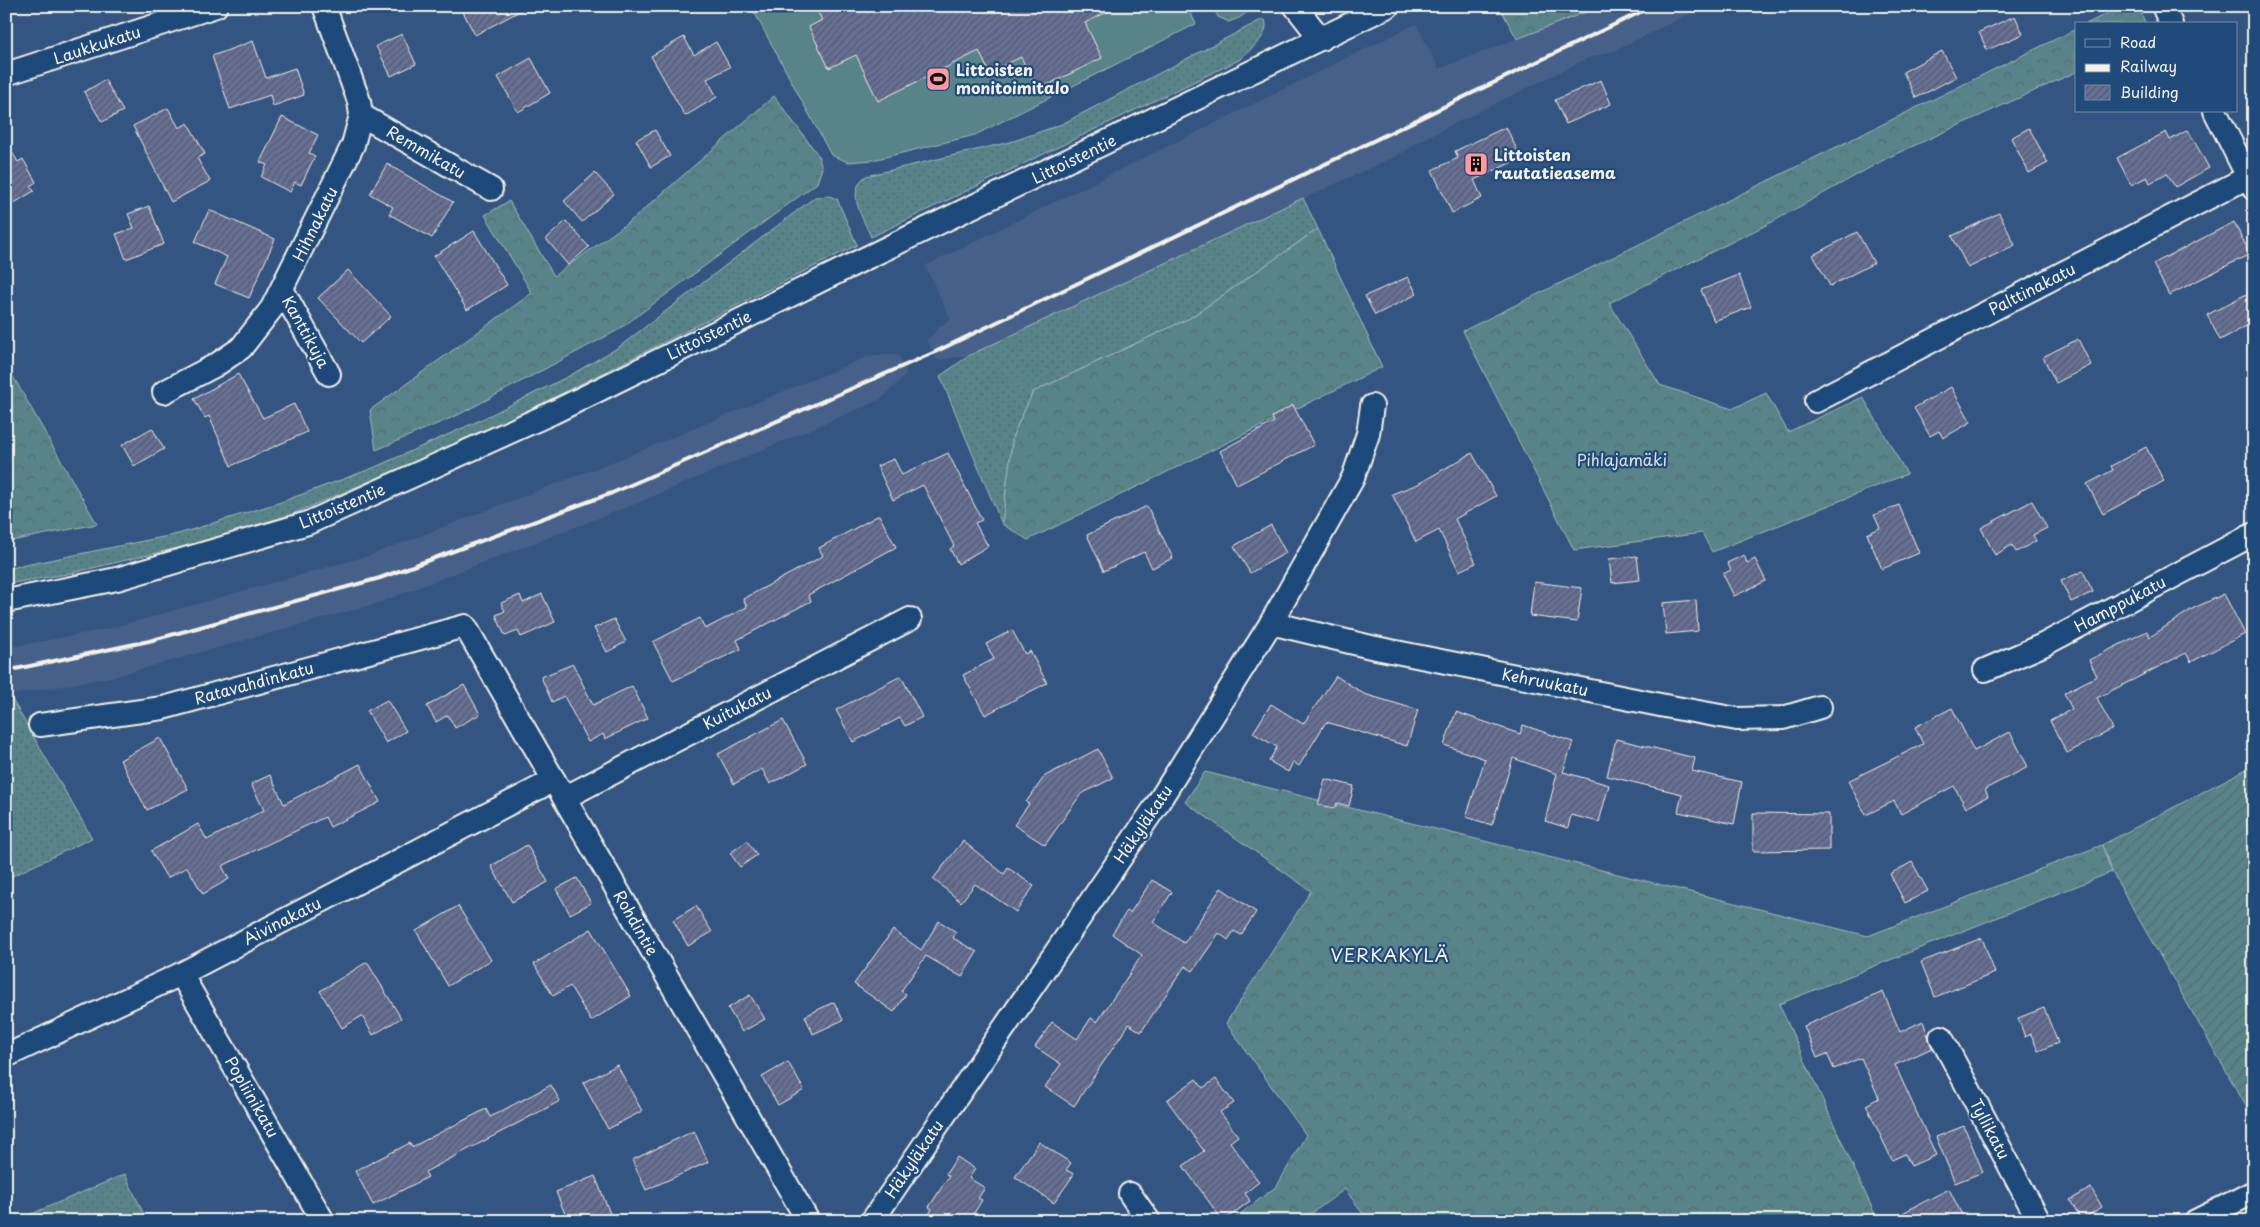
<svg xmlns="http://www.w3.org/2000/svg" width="2260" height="1227" font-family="'Playpen Sans',sans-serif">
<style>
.built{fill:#47608a}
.grass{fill:url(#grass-dots);stroke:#a6bab8}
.forest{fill:url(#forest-crowns);stroke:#a6bab8}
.garden{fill:url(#garden-furrows);stroke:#a6bab8}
.pitch{fill:#598389;stroke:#a6bab8}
.building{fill:url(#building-hatch);stroke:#f4f1e8}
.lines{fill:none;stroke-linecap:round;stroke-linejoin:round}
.minor-casing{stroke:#f4f1e8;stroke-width:26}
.minor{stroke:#1f4a7a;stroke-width:22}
.rail{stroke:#f4f1e8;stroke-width:4}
.labels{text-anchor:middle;stroke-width:4.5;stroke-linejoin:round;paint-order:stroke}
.street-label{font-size:16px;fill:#f4f1e8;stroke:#1f4a7a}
.poi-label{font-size:16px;font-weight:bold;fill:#f4f1e8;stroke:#1f4a7a;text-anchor:start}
.park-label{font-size:16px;fill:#dde0da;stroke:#1f4a7a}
.neighbourhood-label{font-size:18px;letter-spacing:1px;fill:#f4f1e8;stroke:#1f4a7a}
</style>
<defs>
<pattern id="grass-dots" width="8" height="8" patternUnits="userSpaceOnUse" patternTransform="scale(1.25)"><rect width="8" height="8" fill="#598389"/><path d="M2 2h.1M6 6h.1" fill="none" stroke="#536b6e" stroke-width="1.8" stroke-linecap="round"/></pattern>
<pattern id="forest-crowns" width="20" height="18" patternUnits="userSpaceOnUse" patternTransform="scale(1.25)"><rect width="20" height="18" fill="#598389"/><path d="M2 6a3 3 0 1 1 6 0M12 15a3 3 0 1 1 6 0" fill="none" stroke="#536b6e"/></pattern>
<pattern id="garden-furrows" width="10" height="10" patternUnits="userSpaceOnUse" patternTransform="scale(1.25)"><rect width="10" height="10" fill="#598389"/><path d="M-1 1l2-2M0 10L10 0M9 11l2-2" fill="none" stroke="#536b6e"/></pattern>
<pattern id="building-hatch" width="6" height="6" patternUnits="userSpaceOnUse" patternTransform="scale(1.25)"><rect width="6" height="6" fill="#666f96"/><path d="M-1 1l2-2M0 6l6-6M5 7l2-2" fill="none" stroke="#565a6a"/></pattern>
</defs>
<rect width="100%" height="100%" fill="#345582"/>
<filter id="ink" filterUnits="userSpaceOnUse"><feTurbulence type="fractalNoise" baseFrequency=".02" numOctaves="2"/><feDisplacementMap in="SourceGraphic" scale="10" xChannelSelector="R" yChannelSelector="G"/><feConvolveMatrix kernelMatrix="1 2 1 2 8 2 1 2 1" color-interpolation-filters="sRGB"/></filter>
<g filter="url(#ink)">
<g class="built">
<path d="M 1601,6 L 1705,6 L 1616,50 L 1588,58 L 1413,144 L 1406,151 L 970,355 L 937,360 L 927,341 L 940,326 L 951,320 L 925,266 L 1416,24 L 1439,69 Z"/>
<path d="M 898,354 L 907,374 L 881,399 L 640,502 L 378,603 L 116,676 L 6,696 L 6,648 L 108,629 L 368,556 L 623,458 L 867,357 Z"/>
</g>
<g class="grass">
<path d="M 1212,6 L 1256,6 L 1239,18 L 1229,22 L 1218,17 Z"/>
<path d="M 1261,20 L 1265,20 C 1271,36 1249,50 1239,60 L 871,237 C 863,218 845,192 866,176 L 1014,141 L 1062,124 Z"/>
<path d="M 829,196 L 837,199 L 857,245 L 485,432 L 290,515 L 182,547 L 67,574 L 6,584 L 6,569 L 178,534 L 281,502 L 373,468 L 474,423 L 569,376 L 619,347 L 815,197 Z"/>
<path d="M 1303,198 L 1318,229 L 1190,318 L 1033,392 L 1013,435 L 1002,524 L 940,376 L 970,355 Z"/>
<path d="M 6,696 L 10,696 L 92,838 L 6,879 Z"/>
<path d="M 125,1174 L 147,1221 L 15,1221 Z"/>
</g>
<g class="forest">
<path d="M 1499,6 L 1601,6 L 1517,39 Z"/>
<path d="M 2122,6 L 2137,6 L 2146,24 L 2086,24 Z"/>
<path d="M 2076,29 L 2076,72 L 1889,157 L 1772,222 L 1609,303 L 1660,385 L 1732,409 L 1766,393 L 1788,432 L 1863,397 L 1907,474 L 1712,552 L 1702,533 L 1574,550 L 1463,331 Z"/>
<path d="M 774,96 L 818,155 L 822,168 L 817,183 L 618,330 L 458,415 L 376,450 L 370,410 L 532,293 L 485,215 L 509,201 L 554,276 L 633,219 Z"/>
<path d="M 1318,229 L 1382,367 L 1028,540 L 1002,524 L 1013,435 L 1033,392 L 1190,318 Z"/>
<path d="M 6,364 L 97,524 L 6,542 Z"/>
<path d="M 1205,772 L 1868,936 L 2102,845 L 2112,872 L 1779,1004 L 1878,1221 L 1368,1221 L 1345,1189 L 1301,1221 L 1231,1221 L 1277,1186 L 1306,1135 L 1226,1023 L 1311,891 L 1185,802 Z"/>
</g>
<path class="garden" d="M 2254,765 L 2254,1120 L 2112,872 L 2102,845 Z"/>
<path class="pitch" d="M 751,6 L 1187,6 L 1196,24 L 975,135 L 873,160 L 848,162 L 831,155 Z"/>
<g class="building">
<path d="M 460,6 L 529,6 L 475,35 Z"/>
<path d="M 815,6 L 1119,6 L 1085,23 L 1102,58 L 1037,90 L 1021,57 L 989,72 L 979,51 L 878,101 L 856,55 L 829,68 L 809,27 L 822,20 Z"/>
<path d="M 2015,16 L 2023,34 L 1987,50 L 1979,32 Z"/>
<path d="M 402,34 L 416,64 L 391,76 L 376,46 Z"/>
<path d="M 684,37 L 694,55 L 716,42 L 730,67 L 707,79 L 717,97 L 685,116 L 651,56 Z"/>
<path d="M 253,41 L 266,78 L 295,68 L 304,95 L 273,106 L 270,95 L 230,109 L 212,56 Z"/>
<path d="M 1942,51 L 1956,77 L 1916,98 L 1903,72 Z"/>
<path d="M 531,58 L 550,93 L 518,112 L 498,77 Z"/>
<path d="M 105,80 L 123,111 L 102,122 L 84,92 Z"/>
<path d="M 1601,80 L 1611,104 L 1566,124 L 1555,100 Z"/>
<path d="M 168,108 L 179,128 L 188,123 L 205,154 L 197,158 L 210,181 L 171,202 L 133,126 Z"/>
<path d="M 282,117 L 318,135 L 309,153 L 315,156 L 301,185 L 295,182 L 290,192 L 261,177 L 267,165 L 260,162 Z"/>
<path d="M 1506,127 L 1521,158 L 1474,180 L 1482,198 L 1452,213 L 1432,170 L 1458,158 L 1455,151 Z"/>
<path d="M 2029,128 L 2048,163 L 2029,173 L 2011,138 Z"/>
<path d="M 655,130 L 670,156 L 651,167 L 636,140 Z"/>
<path d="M 2188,130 L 2209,168 L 2175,187 L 2167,173 L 2150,183 L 2147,177 L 2131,185 L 2117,158 L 2166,132 L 2170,140 Z"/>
<path d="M 6,142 L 18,162 L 23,159 L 36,182 L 30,186 L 34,191 L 6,208 Z"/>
<path d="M 387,164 L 453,202 L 432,238 L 389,214 L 393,207 L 370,194 Z"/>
<path d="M 595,173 L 614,194 L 582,222 L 564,201 Z"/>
<path d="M 149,206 L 164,244 L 126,259 L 116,234 L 134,228 L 128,214 Z"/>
<path d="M 209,210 L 275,239 L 249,298 L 215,284 L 227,257 L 195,242 Z"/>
<path d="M 1999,213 L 2015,245 L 1968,268 L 1952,236 Z"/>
<path d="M 566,221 L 589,247 L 568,265 L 546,239 Z"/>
<path d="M 2234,222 L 2250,254 L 2169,295 L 2153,264 Z"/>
<path d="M 474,231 L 507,285 L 467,310 L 434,256 Z"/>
<path d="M 1857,232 L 1874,263 L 1830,286 L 1813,255 Z"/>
<path d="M 348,270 L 391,316 L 361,343 L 318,298 Z"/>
<path d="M 1739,275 L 1751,307 L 1714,321 L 1701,290 Z"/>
<path d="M 1408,277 L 1417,294 L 1375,315 L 1365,296 Z"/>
<path d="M 2254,290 L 2254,322 L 2220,340 L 2207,315 Z"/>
<path d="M 2078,339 L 2091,365 L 2056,383 L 2043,357 Z"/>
<path d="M 238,374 L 263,418 L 294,404 L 307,432 L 231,466 L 209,416 L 205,418 L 194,399 Z"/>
<path d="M 1951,387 L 1971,422 L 1943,438 L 1939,431 L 1930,436 L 1914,408 Z"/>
<path d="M 1293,405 L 1314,445 L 1237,485 L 1220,451 L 1274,422 L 1272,417 Z"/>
<path d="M 152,428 L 164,449 L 134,466 L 122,445 Z"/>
<path d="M 2146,447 L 2164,481 L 2103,514 L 2087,484 L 2113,470 L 2111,466 Z"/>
<path d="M 948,453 L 982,520 L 975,523 L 988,546 L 958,564 L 950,549 L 954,546 L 923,485 L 893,500 L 877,466 L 894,459 L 902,475 Z"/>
<path d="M 1472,453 L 1496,496 L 1455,519 L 1476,563 L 1459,571 L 1439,530 L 1416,542 L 1392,494 L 1418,484 Z"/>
<path d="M 2032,501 L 2047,528 L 2033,535 L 2036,541 L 2016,552 L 2012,545 L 1995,555 L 1981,528 Z"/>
<path d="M 1899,505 L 1919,553 L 1882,569 L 1867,534 L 1880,528 L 1874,515 Z"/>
<path d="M 1147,506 L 1173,558 L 1152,568 L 1144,552 L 1104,571 L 1087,535 Z"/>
<path d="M 879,515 L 896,547 L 808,595 L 811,601 L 737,640 L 741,649 L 673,681 L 653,642 L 700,618 L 705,629 L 747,607 L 743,599 L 823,556 L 819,548 Z"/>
<path d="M 1271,525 L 1286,553 L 1250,573 L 1234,546 Z"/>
<path d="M 1744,555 L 1747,563 L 1755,559 L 1766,581 L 1734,596 L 1723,574 L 1731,570 L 1727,563 Z"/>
<path d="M 1637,556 L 1640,580 L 1612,583 L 1609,559 Z"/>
<path d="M 2083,571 L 2093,592 L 2071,602 L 2061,581 Z"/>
<path d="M 1534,582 L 1582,588 L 1577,622 L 1530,616 Z"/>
<path d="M 542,594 L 555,622 L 521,637 L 518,631 L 505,636 L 496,615 L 505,611 L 501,603 L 520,595 L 523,603 Z"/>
<path d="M 2224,594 L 2245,634 L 2191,662 L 2186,653 L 2097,698 L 2113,729 L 2067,753 L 2050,721 L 2072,709 L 2064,693 L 2097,676 L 2089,660 L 2147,631 L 2150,637 L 2192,609 Z"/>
<path d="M 1696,600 L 1698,631 L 1666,634 L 1663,603 Z"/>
<path d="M 614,619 L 626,642 L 607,652 L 594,628 Z"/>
<path d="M 1012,630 L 1025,654 L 1030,651 L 1047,683 L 985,715 L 963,675 L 994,659 L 986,644 Z"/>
<path d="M 573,664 L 593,705 L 632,686 L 648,718 L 605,739 L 603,734 L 588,742 L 564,696 L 552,702 L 541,677 Z"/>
<path d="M 901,676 L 922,717 L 905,726 L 900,718 L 853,742 L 836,710 Z"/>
<path d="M 1336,676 L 1364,694 L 1418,710 L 1407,746 L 1326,722 L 1299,766 L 1293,762 L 1288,772 L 1269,761 L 1277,747 L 1253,733 L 1271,704 L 1303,724 Z"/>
<path d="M 464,685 L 480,714 L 455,728 L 448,715 L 436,722 L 427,706 Z"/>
<path d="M 387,700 L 406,731 L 386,743 L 367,711 Z"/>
<path d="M 1952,708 L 1974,751 L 2010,732 L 2028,767 L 1985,789 L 1988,796 L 1966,808 L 1954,786 L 1901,814 L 1894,801 L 1866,815 L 1848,781 L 1923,744 L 1915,727 Z"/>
<path d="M 1456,712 L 1520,734 L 1523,725 L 1573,742 L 1563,772 L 1609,785 L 1599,822 L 1571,815 L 1568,828 L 1545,821 L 1557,774 L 1513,758 L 1492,825 L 1466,817 L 1485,759 L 1444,745 Z"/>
<path d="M 783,720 L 807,764 L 770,784 L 762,769 L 734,784 L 718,754 Z"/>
<path d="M 160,738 L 188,789 L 147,810 L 120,760 Z"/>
<path d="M 1616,739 L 1695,758 L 1692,771 L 1742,782 L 1734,824 L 1678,812 L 1682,794 L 1607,776 Z"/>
<path d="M 1098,749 L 1113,778 L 1081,794 L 1045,845 L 1014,825 L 1029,804 L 1026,802 L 1045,776 Z"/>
<path d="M 360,764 L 380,802 L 330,827 L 325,817 L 222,866 L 229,879 L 203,894 L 187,867 L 167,878 L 151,851 L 198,824 L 207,840 L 264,810 L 251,784 L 270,775 L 284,804 Z"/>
<path d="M 1325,779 L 1354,786 L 1349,806 L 1337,803 L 1335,808 L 1318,805 Z"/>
<path d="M 1753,813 L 1829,814 L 1829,850 L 1753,851 Z"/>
<path d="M 747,841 L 757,855 L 740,867 L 730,853 Z"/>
<path d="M 963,841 L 1004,874 L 1008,868 L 1034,886 L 1016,912 L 975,884 L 961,902 L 933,879 Z"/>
<path d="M 527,845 L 548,882 L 512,902 L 491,866 Z"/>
<path d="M 1912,862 L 1928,891 L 1905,903 L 1890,874 Z"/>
<path d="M 577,878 L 591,903 L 570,914 L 556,889 Z"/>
<path d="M 1152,880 L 1172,892 L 1153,922 L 1184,943 L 1221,888 L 1256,912 L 1241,935 L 1234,931 L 1228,940 L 1219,933 L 1193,971 L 1185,966 L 1141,1032 L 1129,1024 L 1074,1106 L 1045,1087 L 1061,1064 L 1035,1047 L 1052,1022 L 1077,1039 L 1091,1018 L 1097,1022 L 1142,955 L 1112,934 L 1127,911 L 1130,913 Z"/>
<path d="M 458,906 L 491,960 L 448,986 L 416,931 Z"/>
<path d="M 696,906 L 712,932 L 688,946 L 673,920 Z"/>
<path d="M 939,921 L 956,932 L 953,938 L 977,952 L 962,977 L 926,956 L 901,991 L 906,994 L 894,1012 L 854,984 L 893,930 L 921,950 Z"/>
<path d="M 591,929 L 631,996 L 591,1021 L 570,986 L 553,996 L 534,964 Z"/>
<path d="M 1982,938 L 1995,973 L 1935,997 L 1921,962 Z"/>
<path d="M 367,962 L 401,1018 L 373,1035 L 362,1016 L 342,1028 L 320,991 Z"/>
<path d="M 1883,992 L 1900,1032 L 1923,1021 L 1932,1048 L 1895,1065 L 1936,1155 L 1911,1166 L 1905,1154 L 1892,1160 L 1866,1105 L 1879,1098 L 1861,1058 L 1834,1069 L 1827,1054 L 1817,1058 L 1804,1026 Z"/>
<path d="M 750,995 L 765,1019 L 742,1032 L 728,1008 Z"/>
<path d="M 834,1002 L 843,1020 L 813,1034 L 805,1016 Z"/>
<path d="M 2044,1008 L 2058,1043 L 2038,1051 L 2031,1034 L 2025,1037 L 2018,1018 Z"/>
<path d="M 788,1062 L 804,1090 L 778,1105 L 762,1077 Z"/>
<path d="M 617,1065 L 642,1111 L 608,1129 L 583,1083 Z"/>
<path d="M 1196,1079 L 1203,1088 L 1216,1079 L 1234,1103 L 1220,1112 L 1238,1136 L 1230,1142 L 1259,1182 L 1245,1193 L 1250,1201 L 1223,1221 L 1183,1166 L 1204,1151 L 1167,1100 Z"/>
<path d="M 551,1085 L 560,1101 L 425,1172 L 428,1177 L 373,1205 L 355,1171 L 410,1143 L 412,1147 L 486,1109 L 490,1117 Z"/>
<path d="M 1964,1126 L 1983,1172 L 1955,1183 L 1936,1137 Z"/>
<path d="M 694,1131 L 708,1162 L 646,1190 L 632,1160 Z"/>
<path d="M 1039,1142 L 1071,1163 L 1066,1170 L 1074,1174 L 1054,1203 L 1015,1177 Z"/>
<path d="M 957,1157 L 975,1169 L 969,1178 L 985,1188 L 978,1198 L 982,1200 L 969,1221 L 925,1221 L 932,1209 L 929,1207 L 949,1176 L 946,1174 Z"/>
<path d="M 595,1176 L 613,1221 L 568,1221 L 556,1192 Z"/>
<path d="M 2091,1188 L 2102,1207 L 2081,1220 L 2070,1200 Z"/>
<path d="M 1949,1189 L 1965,1221 L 1887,1221 Z"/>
</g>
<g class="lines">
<g class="minor-casing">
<g id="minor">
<path d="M 1295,6 L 1321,39"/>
<path d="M 2163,6 L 2171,24"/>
<path d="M 6,74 L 216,6"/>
<path d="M 2215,111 L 2254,189"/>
<path d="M 361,115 L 491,189"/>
<path d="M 283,291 L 329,374"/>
<path d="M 164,392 L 216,365 L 241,348 L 272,308 L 353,145 L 361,115 L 359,101 L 324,6"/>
<path d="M 1816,401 L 2254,174"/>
<path d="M 6,601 L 117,579 L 308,523 L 552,413 L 862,260 L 1388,6"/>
<path d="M 1271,623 L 1371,647 L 1665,706 L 1737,719 L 1783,718 L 1820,707"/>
<path d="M 1985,670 L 2043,645 L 2254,534"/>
<path d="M 40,725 L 163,708 L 465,626 L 808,1221"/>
<path d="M 564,798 L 910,619"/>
<path d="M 181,974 L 323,1221"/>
<path d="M 1941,1037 L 2039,1221"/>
<path d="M 6,1056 L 181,974 L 554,780"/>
<path d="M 1130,1194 L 1149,1221"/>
<path d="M 872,1221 L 1156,806 L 1271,623 L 1353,478 L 1368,434 L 1372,406"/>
<path d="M 2196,1221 L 2254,1192"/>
</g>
</g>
<use href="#minor" class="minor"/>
<path class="rail" d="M 6,671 L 149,641 L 380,578 L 612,493 L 933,353 L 1653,6"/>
</g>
</g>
<defs>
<g id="stadium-square" transform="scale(1.25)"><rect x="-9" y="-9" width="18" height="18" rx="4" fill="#ff9aa2" stroke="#1f4a7a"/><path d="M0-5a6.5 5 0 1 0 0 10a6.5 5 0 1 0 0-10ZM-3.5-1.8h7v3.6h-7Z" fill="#111"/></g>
<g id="building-square" transform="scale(1.25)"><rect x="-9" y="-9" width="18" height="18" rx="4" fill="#ff9aa2" stroke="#1f4a7a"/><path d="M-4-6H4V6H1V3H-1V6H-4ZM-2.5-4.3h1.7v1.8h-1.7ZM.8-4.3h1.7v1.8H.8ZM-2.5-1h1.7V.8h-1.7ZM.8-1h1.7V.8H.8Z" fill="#111"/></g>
</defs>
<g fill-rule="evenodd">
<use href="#stadium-square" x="938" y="79"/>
<use href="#building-square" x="1476" y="164"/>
</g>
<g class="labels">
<g class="street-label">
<text transform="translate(97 45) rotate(-18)" y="6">Laukkukatu</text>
<text transform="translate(426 152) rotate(30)" y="6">Remmikatu</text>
<text transform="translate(1074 159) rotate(-26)" y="6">Littoistentie</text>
<text transform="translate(315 224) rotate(-64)" y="6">Hihnakatu</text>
<text transform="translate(2032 289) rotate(-27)" y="6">Palttinakatu</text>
<text transform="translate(306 332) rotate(61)" y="6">Kanttikuja</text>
<text transform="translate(709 335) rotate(-26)" y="6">Littoistentie</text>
<text transform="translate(342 506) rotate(-23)" y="6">Littoistentie</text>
<text transform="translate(2120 604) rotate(-28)" y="6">Hamppukatu</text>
<text transform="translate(1545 682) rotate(11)" y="6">Kehruukatu</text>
<text transform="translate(254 683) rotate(-15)" y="6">Ratavahdinkatu</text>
<text transform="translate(737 708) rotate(-27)" y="6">Kuitukatu</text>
<text transform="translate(1143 824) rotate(-56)" y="6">Häkyläkatu</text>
<text transform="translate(282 921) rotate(-27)" y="6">Aivinakatu</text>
<text transform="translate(636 923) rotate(60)" y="6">Rohdintie</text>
<text transform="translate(252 1097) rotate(60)" y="6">Popliinikatu</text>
<text transform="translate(1990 1129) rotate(62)" y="6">Tyllikatu</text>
<text transform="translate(914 1159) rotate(-56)" y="6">Häkyläkatu</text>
</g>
<g class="poi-label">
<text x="956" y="76">Littoisten<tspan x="956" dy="18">monitoimitalo</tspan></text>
<text x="1494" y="161">Littoisten<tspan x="1494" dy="18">rautatieasema</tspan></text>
</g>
<g class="park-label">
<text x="1622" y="466">Pihlajamäki</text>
</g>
<g class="neighbourhood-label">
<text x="1390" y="962">VERKAKYLÄ</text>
</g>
</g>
<rect width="2260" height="1227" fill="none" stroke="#1f4a7a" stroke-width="25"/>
<rect x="12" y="12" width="2235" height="1202" fill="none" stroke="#f4f1e8" stroke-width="2" filter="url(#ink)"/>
<rect x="2075" y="22" width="162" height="90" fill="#1f4a7a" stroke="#748da6"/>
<rect x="2085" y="39" width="25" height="8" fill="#1f4a7a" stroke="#748da6"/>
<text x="2120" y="48" font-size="15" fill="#f4f1e8">Road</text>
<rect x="2085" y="64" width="25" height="8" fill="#f4f1e8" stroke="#748da6"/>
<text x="2120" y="72" font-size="15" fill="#f4f1e8">Railway</text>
<rect x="2085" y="85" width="25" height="15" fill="url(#building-hatch)" stroke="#748da6"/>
<text x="2120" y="98" font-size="15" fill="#f4f1e8">Building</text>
</svg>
